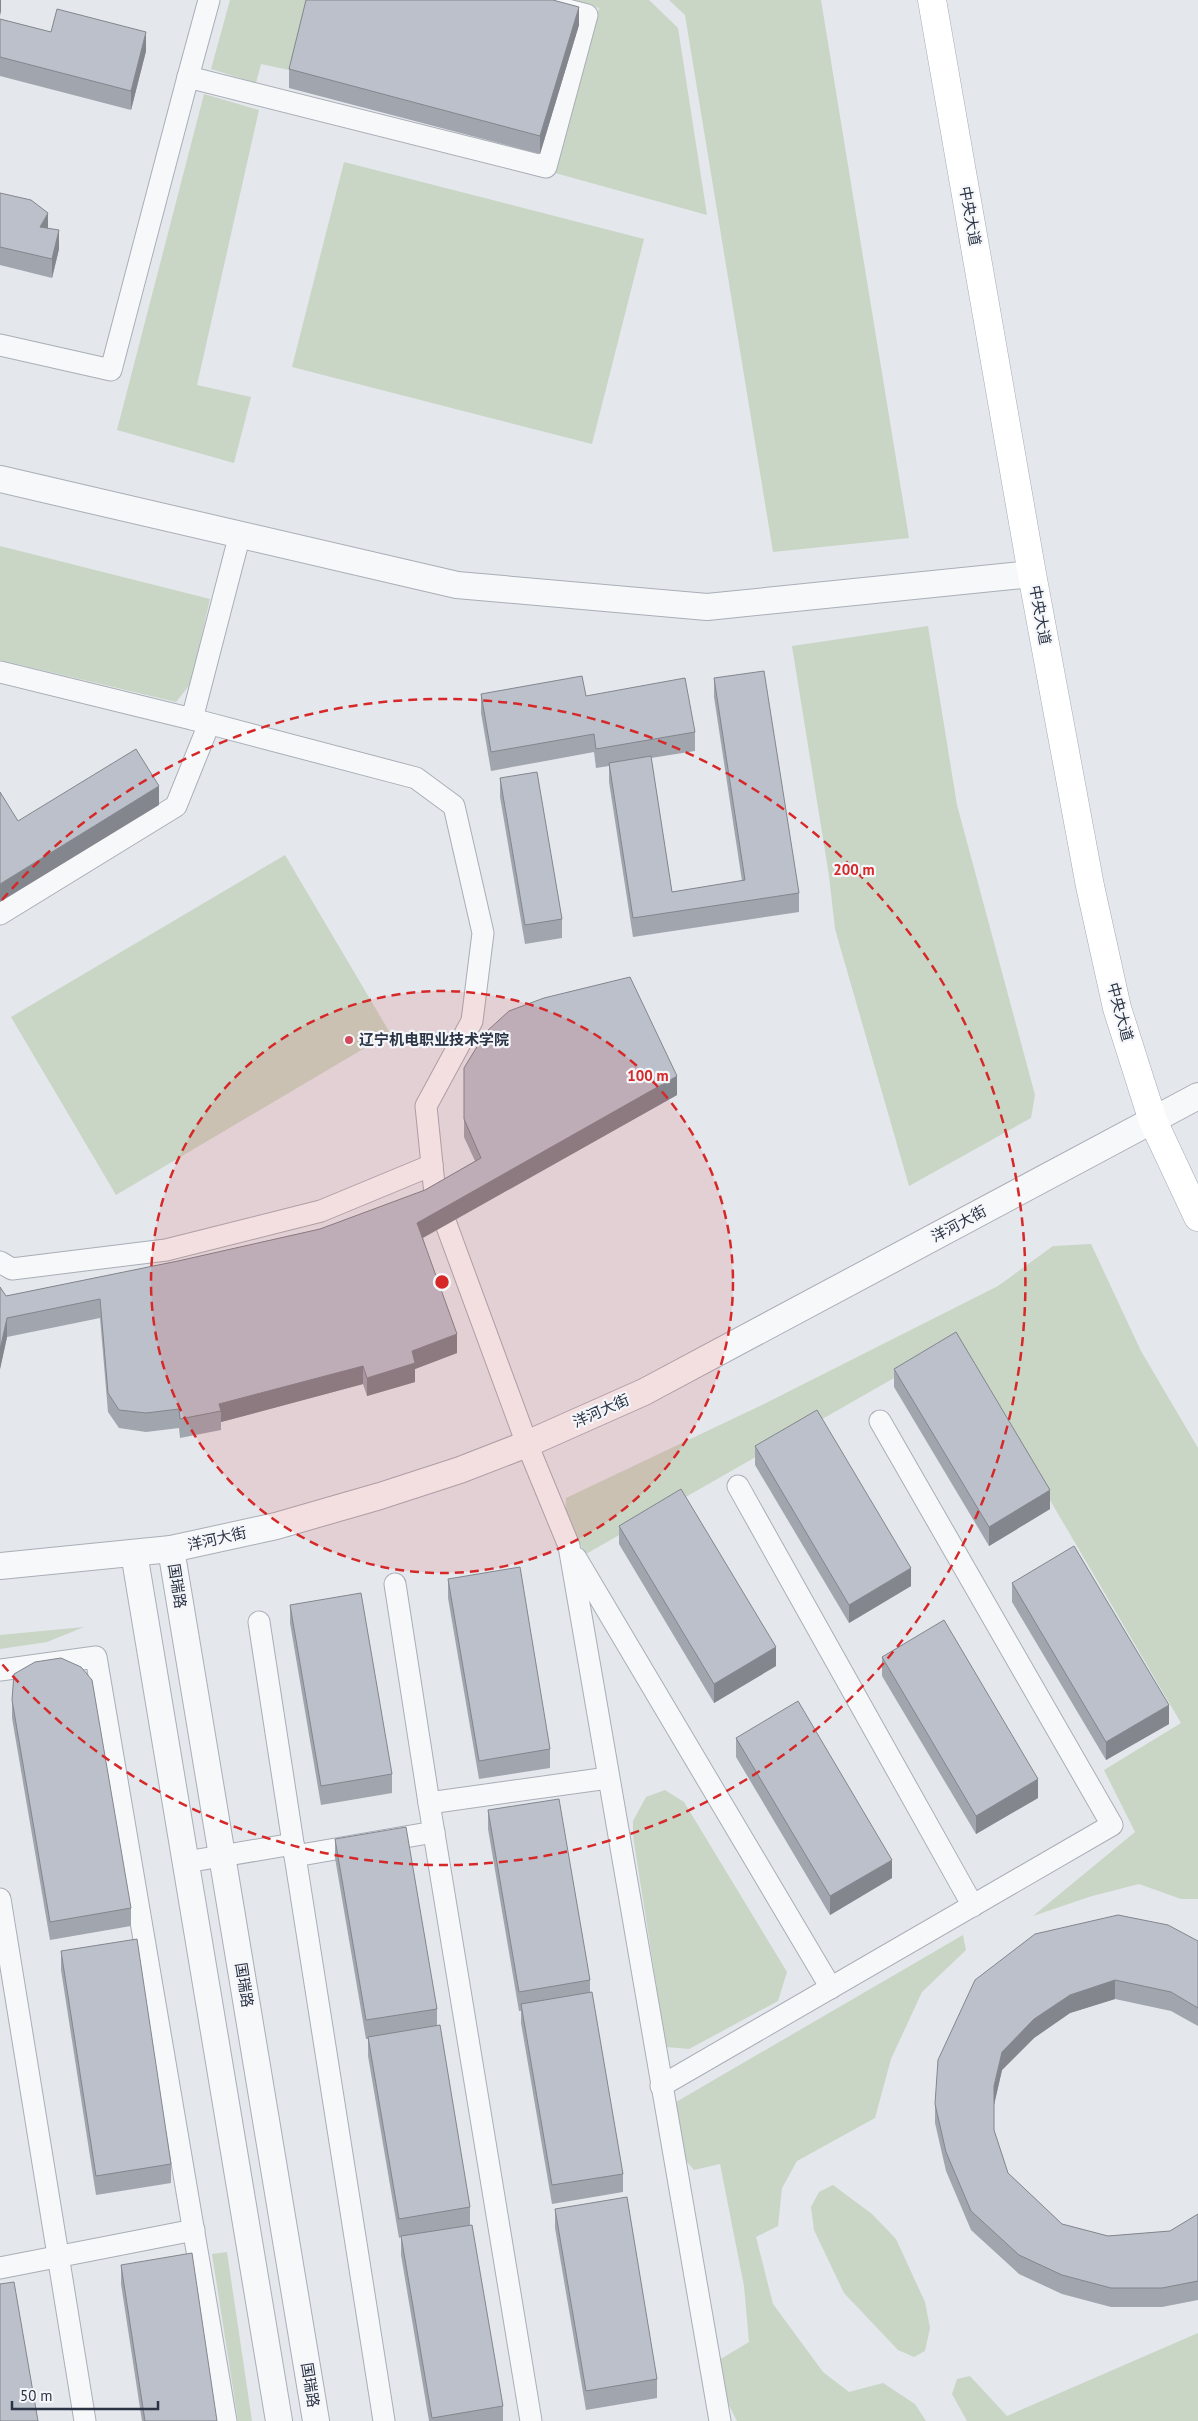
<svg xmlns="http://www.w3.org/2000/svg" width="1198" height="2421" font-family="'PT Sans','Noto Sans SC',sans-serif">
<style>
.green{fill:#c9d6c5}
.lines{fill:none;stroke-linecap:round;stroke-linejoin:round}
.minor-casing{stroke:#a9aeb7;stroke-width:23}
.tertiary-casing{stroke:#a9aeb7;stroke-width:28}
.primary-casing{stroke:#a3abb8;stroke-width:29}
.minor{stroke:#f7f8fa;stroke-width:21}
.tertiary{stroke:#f7f8fa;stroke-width:26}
.primary{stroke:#fff;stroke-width:28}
.wall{fill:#a1a5ae}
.shaded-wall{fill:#83868d}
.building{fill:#bbc0ca;stroke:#83868d}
.ring{fill:none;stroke:#d62828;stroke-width:2.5;stroke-dasharray:9 6}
.poi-dot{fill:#d1495b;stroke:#f4f6f9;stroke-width:2}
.labels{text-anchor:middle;stroke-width:4.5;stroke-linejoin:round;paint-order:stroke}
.street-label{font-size:15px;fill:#2b3445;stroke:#f4f6f9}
.poi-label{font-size:15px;font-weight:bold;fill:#2b3445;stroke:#f4f6f9;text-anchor:start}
.centre{fill:#d62828;stroke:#f4f6f9;stroke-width:2.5}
.ring-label{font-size:15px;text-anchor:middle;font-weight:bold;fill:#d62828;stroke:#f4f6f9;stroke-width:4.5;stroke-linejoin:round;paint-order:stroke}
</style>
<rect width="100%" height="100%" fill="#e4e7ec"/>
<g class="green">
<path d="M 230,0 L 309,0 L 289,70 L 261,64 L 256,83 L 211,69 Z"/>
<path d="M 571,0 L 649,0 L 678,28 L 707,215 L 555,173 L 599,8 Z"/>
<path d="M 669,0 L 821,0 L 909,538 L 773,552 L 685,15 Z"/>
<path d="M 204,94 L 259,110 L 197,385 L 251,397 L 234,463 L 117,430 Z"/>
<path d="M 344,162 L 644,239 L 592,444 L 292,367 Z"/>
<path d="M 0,546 L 210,599 L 191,683 L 176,702 L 0,660 Z"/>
<path d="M 928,626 L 957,805 L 1035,1095 L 1031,1118 L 909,1186 L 835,929 L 829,876 L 792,646 Z"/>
<path d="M 285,855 L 390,1033 L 116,1195 L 11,1017 Z"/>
<path d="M 1091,1244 L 1141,1351 L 1198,1448 L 1198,1899 L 1181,1899 L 1139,1884 L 1092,1896 L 1033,1916 L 1135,1832 L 1104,1770 L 1181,1723 L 957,1342 L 586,1554 L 565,1519 L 566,1498 L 762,1405 L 998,1286 L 1053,1246 Z"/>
<path d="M 84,1627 L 47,1642 L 0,1649 L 0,1635 Z"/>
<path d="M 665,1790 L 684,1802 L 787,1972 L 778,2001 L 689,2049 L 666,2047 L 633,1836 L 633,1821 L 646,1797 Z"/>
<path d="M 963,1935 L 966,1950 L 922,1992 L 891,2059 L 875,2118 L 797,2161 L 782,2188 L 778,2226 L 756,2237 L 773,2304 L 823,2372 L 849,2392 L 883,2383 L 915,2404 L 926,2421 L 737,2421 L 719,2386 L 719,2360 L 749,2342 L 744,2286 L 720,2164 L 694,2170 L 686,2161 L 676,2102 Z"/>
<path d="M 833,2185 L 872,2214 L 896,2239 L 925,2302 L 930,2328 L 925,2351 L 914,2357 L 898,2350 L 844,2293 L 814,2230 L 811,2207 L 819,2192 Z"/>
<path d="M 227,2252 L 252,2421 L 238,2421 L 212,2254 Z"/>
<path d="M 1198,2333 L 1198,2421 L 967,2421 L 952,2394 L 957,2379 L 970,2376 L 1007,2416 Z"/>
</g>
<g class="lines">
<g class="minor-casing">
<g id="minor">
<path d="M 188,77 L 209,0"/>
<path d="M 0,345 L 111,370 L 188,77 L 546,167 L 587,15 L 529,0"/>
<path d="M 0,672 L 192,719 L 240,534"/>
<path d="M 192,719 L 416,778 L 454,806 L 483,933 L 472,1021 L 426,1106 L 435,1194 L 527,1444 L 569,1546 L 720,2421"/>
<path d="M 0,914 L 176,806 L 209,724"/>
<path d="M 0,1262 L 12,1269 L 166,1250 L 321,1211 L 432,1165"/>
<path d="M 738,1486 L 973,1906"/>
<path d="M 576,1558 L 831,1988"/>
<path d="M 395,1584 L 429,1803 L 608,1778"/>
<path d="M 259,1622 L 295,1856 L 434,1832"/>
<path d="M 0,1670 L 96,1657 L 226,2421"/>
<path d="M 429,1803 L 531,2421"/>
<path d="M 295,1856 L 384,2421"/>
<path d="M 186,1862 L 293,1844"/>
<path d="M 0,1899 L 85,2421"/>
<path d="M 661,2086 L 1112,1825 L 880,1421"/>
<path d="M 0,2268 L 194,2230"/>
</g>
</g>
<g class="tertiary-casing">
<g id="tertiary">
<path d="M 0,479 L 457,585 L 707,607 L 1032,574"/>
<path d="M 171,1549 L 316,2421"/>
<path d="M 134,1553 L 279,2421"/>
<path d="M 0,1566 L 171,1549 L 276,1526 L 380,1496 L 460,1470 L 527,1444 L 644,1392 L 1198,1096"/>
</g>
</g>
<g class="primary-casing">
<path id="primary" d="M 932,0 L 1032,574 L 1090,886 L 1117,1008 L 1153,1121 L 1198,1217"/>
</g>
<use href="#minor" class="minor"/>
<use href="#tertiary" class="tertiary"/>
<use href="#primary" class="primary"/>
</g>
<g class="wall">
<path d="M 0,19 L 51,32 L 146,51 L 131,110 L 0,76 Z"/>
<path d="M 579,25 L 540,154 L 289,88 L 289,69 Z"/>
<path d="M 0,193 L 48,229 L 59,249 L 52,278 L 0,265 Z"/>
<path d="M 714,678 L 799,893 L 799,912 L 633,937 L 609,782 L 609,766 L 596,768 L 594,752 L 491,771 L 481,713 L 481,694 L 586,696 L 695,732 L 695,751 L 651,758 L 672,892 L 742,881 L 714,697 Z"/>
<path d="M 500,778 L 562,919 L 562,938 L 525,944 L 500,797 Z"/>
<path d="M 464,1068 L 677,1095 L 423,1238 L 457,1353 L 415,1369 L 415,1382 L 367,1396 L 363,1384 L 221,1422 L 221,1430 L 180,1438 L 179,1428 L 146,1432 L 119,1428 L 108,1412 L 100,1318 L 7,1337 L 0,1369 L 0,1287 L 6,1296 L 178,1261 L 320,1229 L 425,1190 L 475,1161 L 464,1137 Z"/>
<path d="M 894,1369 L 1050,1509 L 989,1546 L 894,1387 Z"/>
<path d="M 755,1446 L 911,1586 L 849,1623 L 755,1465 Z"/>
<path d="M 619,1526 L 776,1666 L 714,1703 L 619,1544 Z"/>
<path d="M 448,1579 L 550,1749 L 550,1768 L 479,1779 L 448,1598 Z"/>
<path d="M 1012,1583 L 1169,1724 L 1106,1760 L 1012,1602 Z"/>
<path d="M 290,1605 L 392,1774 L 392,1793 L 321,1805 L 290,1623 Z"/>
<path d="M 882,1657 L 1038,1798 L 976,1834 L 882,1676 Z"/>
<path d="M 12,1700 L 131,1908 L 131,1926 L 50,1940 L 12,1718 Z"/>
<path d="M 736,1738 L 892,1878 L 830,1915 L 736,1757 Z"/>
<path d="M 488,1810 L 590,1980 L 590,1992 L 623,2174 L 623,2192 L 552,2204 L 521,2023 L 521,2011 L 519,2011 L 488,1829 Z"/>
<path d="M 335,1839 L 437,2009 L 437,2026 L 470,2207 L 470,2225 L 503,2406 L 503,2421 L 429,2421 L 401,2255 L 401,2237 L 399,2238 L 368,2056 L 368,2039 L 366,2039 L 335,1858 Z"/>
<path d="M 1035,1934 L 1198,1941 L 1198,2026 L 1171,2011 L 1115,1999 L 1070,2013 L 1034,2038 L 1002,2070 L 994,2105 L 994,2130 L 1008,2173 L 1062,2224 L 1108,2236 L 1170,2231 L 1198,2214 L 1198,2300 L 1162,2307 L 1111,2307 L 1062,2294 L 1019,2274 L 971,2230 L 946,2171 L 935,2123 L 935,2104 Z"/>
<path d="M 61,1951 L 171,2164 L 171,2183 L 96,2195 L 61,1970 Z"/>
<path d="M 555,2209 L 657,2379 L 657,2398 L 586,2410 L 555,2228 Z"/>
<path d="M 121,2265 L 217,2421 L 142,2421 L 121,2284 Z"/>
</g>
<g class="shaded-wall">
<path d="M 0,0 L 1,0 L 1,11 L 0,16 Z"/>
<path d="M 579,7 L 579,25 L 540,154 L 540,136 Z"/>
<path d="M 146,32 L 146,51 L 131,110 L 131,91 Z"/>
<path d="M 48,213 L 48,232 L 40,227 Z"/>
<path d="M 59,230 L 59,249 L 52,278 L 52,259 Z"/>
<path d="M 159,786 L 159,805 L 0,902 L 0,884 Z"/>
<path d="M 677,1076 L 677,1095 L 417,1241 L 417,1223 Z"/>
<path d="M 7,1318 L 7,1337 L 0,1369 L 0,1350 Z"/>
<path d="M 457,1334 L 457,1353 L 415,1369 L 415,1382 L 367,1396 L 367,1378 L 412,1351 Z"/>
<path d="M 363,1366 L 363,1384 L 221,1422 L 221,1411 L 219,1404 Z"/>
<path d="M 1050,1490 L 1050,1509 L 989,1546 L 989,1527 Z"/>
<path d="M 911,1568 L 911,1586 L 849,1623 L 849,1605 Z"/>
<path d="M 776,1647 L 776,1666 L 714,1703 L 714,1684 Z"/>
<path d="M 1169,1705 L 1169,1724 L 1106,1760 L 1106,1742 Z"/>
<path d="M 1038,1779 L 1038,1798 L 976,1834 L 976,1816 Z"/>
<path d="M 892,1860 L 892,1878 L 830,1915 L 830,1896 Z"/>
<path d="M 1115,1980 L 1115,1999 L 1070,2013 L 1034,2038 L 1002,2070 L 994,2105 L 994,2086 L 1002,2052 L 1034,2019 L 1070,1995 Z"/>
</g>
<g class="building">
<path d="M 306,0 L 553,0 L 579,7 L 540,136 L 289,69 Z"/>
<path d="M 57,9 L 146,32 L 131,91 L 0,57 L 0,19 L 51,32 Z"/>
<path d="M 0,193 L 31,200 L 48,213 L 40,227 L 59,230 L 52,259 L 0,247 Z"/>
<path d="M 764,671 L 799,893 L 633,918 L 609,763 L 651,756 L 672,892 L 745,880 L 714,678 Z"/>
<path d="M 582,676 L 586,696 L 685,678 L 695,732 L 596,749 L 594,734 L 491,752 L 481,694 Z"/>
<path d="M 136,749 L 159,786 L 0,884 L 0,792 L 18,821 Z"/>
<path d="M 537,772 L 562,919 L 525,925 L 500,778 Z"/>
<path d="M 630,977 L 677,1076 L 417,1223 L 457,1334 L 412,1351 L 415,1363 L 367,1378 L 363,1366 L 219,1404 L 221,1411 L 180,1419 L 179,1409 L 146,1413 L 119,1410 L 108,1393 L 100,1299 L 7,1318 L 0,1350 L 0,1287 L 6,1296 L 178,1261 L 320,1229 L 425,1190 L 481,1158 L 464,1119 L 464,1068 L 486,1032 L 509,1011 L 544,998 Z"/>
<path d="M 956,1332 L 1050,1490 L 989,1527 L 894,1369 Z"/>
<path d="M 817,1410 L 911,1568 L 849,1605 L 755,1446 Z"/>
<path d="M 681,1489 L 776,1647 L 714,1684 L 619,1526 Z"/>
<path d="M 1074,1546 L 1169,1705 L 1106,1742 L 1012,1583 Z"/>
<path d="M 520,1567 L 550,1749 L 479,1761 L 448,1579 Z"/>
<path d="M 361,1593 L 392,1774 L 321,1786 L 290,1605 Z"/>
<path d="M 944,1620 L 1038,1779 L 976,1816 L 882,1657 Z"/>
<path d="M 61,1658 L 81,1667 L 92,1680 L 131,1908 L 50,1922 L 12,1700 L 14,1674 L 35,1662 Z"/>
<path d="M 798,1701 L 892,1860 L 830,1896 L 736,1738 Z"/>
<path d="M 559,1799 L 590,1980 L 519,1992 L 488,1810 Z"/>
<path d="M 406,1827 L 437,2009 L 366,2020 L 335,1839 Z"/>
<path d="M 1118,1915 L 1168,1925 L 1198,1941 L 1198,2008 L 1171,1992 L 1115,1980 L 1070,1995 L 1034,2019 L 1002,2052 L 994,2086 L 994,2130 L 1008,2173 L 1062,2224 L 1108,2236 L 1170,2231 L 1198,2214 L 1198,2281 L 1162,2288 L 1111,2288 L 1062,2275 L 1019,2255 L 971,2211 L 946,2152 L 935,2104 L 938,2060 L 975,1980 L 1035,1934 Z"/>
<path d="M 137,1939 L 171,2164 L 96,2176 L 61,1951 Z"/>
<path d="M 592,1992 L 623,2174 L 552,2185 L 521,2004 Z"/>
<path d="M 440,2025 L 470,2207 L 399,2219 L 368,2037 Z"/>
<path d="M 627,2197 L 657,2379 L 586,2391 L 555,2209 Z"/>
<path d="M 472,2225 L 503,2406 L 432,2418 L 401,2236 Z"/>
<path d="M 192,2253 L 217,2421 L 145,2421 L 121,2265 Z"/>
<path d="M 14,2282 L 38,2421 L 0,2421 L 0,2284 Z"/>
</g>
<circle cx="442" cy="1282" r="291" fill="#d62828" fill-opacity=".12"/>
<g class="ring">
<circle cx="442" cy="1282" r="291"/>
<path d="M2 900A583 583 0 1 1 2 1664"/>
</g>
<circle class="poi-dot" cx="349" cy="1040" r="5"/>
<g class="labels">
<g class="street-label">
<text transform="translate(970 216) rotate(80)" y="5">中央大道</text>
<text transform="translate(1040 615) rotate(80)" y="5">中央大道</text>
<text transform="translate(1120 1012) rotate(75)" y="5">中央大道</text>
<text transform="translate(959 1224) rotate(-28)" y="5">洋河大街</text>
<text transform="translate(601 1411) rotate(-24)" y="5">洋河大街</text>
<text transform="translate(217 1539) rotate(-13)" y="5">洋河大街</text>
<text transform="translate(177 1586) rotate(81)" y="5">国瑞路</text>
<text transform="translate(244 1985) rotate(81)" y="5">国瑞路</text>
<text transform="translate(310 2385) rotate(81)" y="5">国瑞路</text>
</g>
<g class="poi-label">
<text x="359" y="1045">辽宁机电职业技术学院</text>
</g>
</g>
<circle cx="442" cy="1282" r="8" class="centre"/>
<g class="ring-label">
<text x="854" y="875">200 m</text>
<text x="648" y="1081">100 m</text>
</g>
<path d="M12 2401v8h146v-8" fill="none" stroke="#2b3445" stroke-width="2.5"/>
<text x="20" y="2401" font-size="15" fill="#2b3445" stroke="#f4f6f9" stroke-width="4" paint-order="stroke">50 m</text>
</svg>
